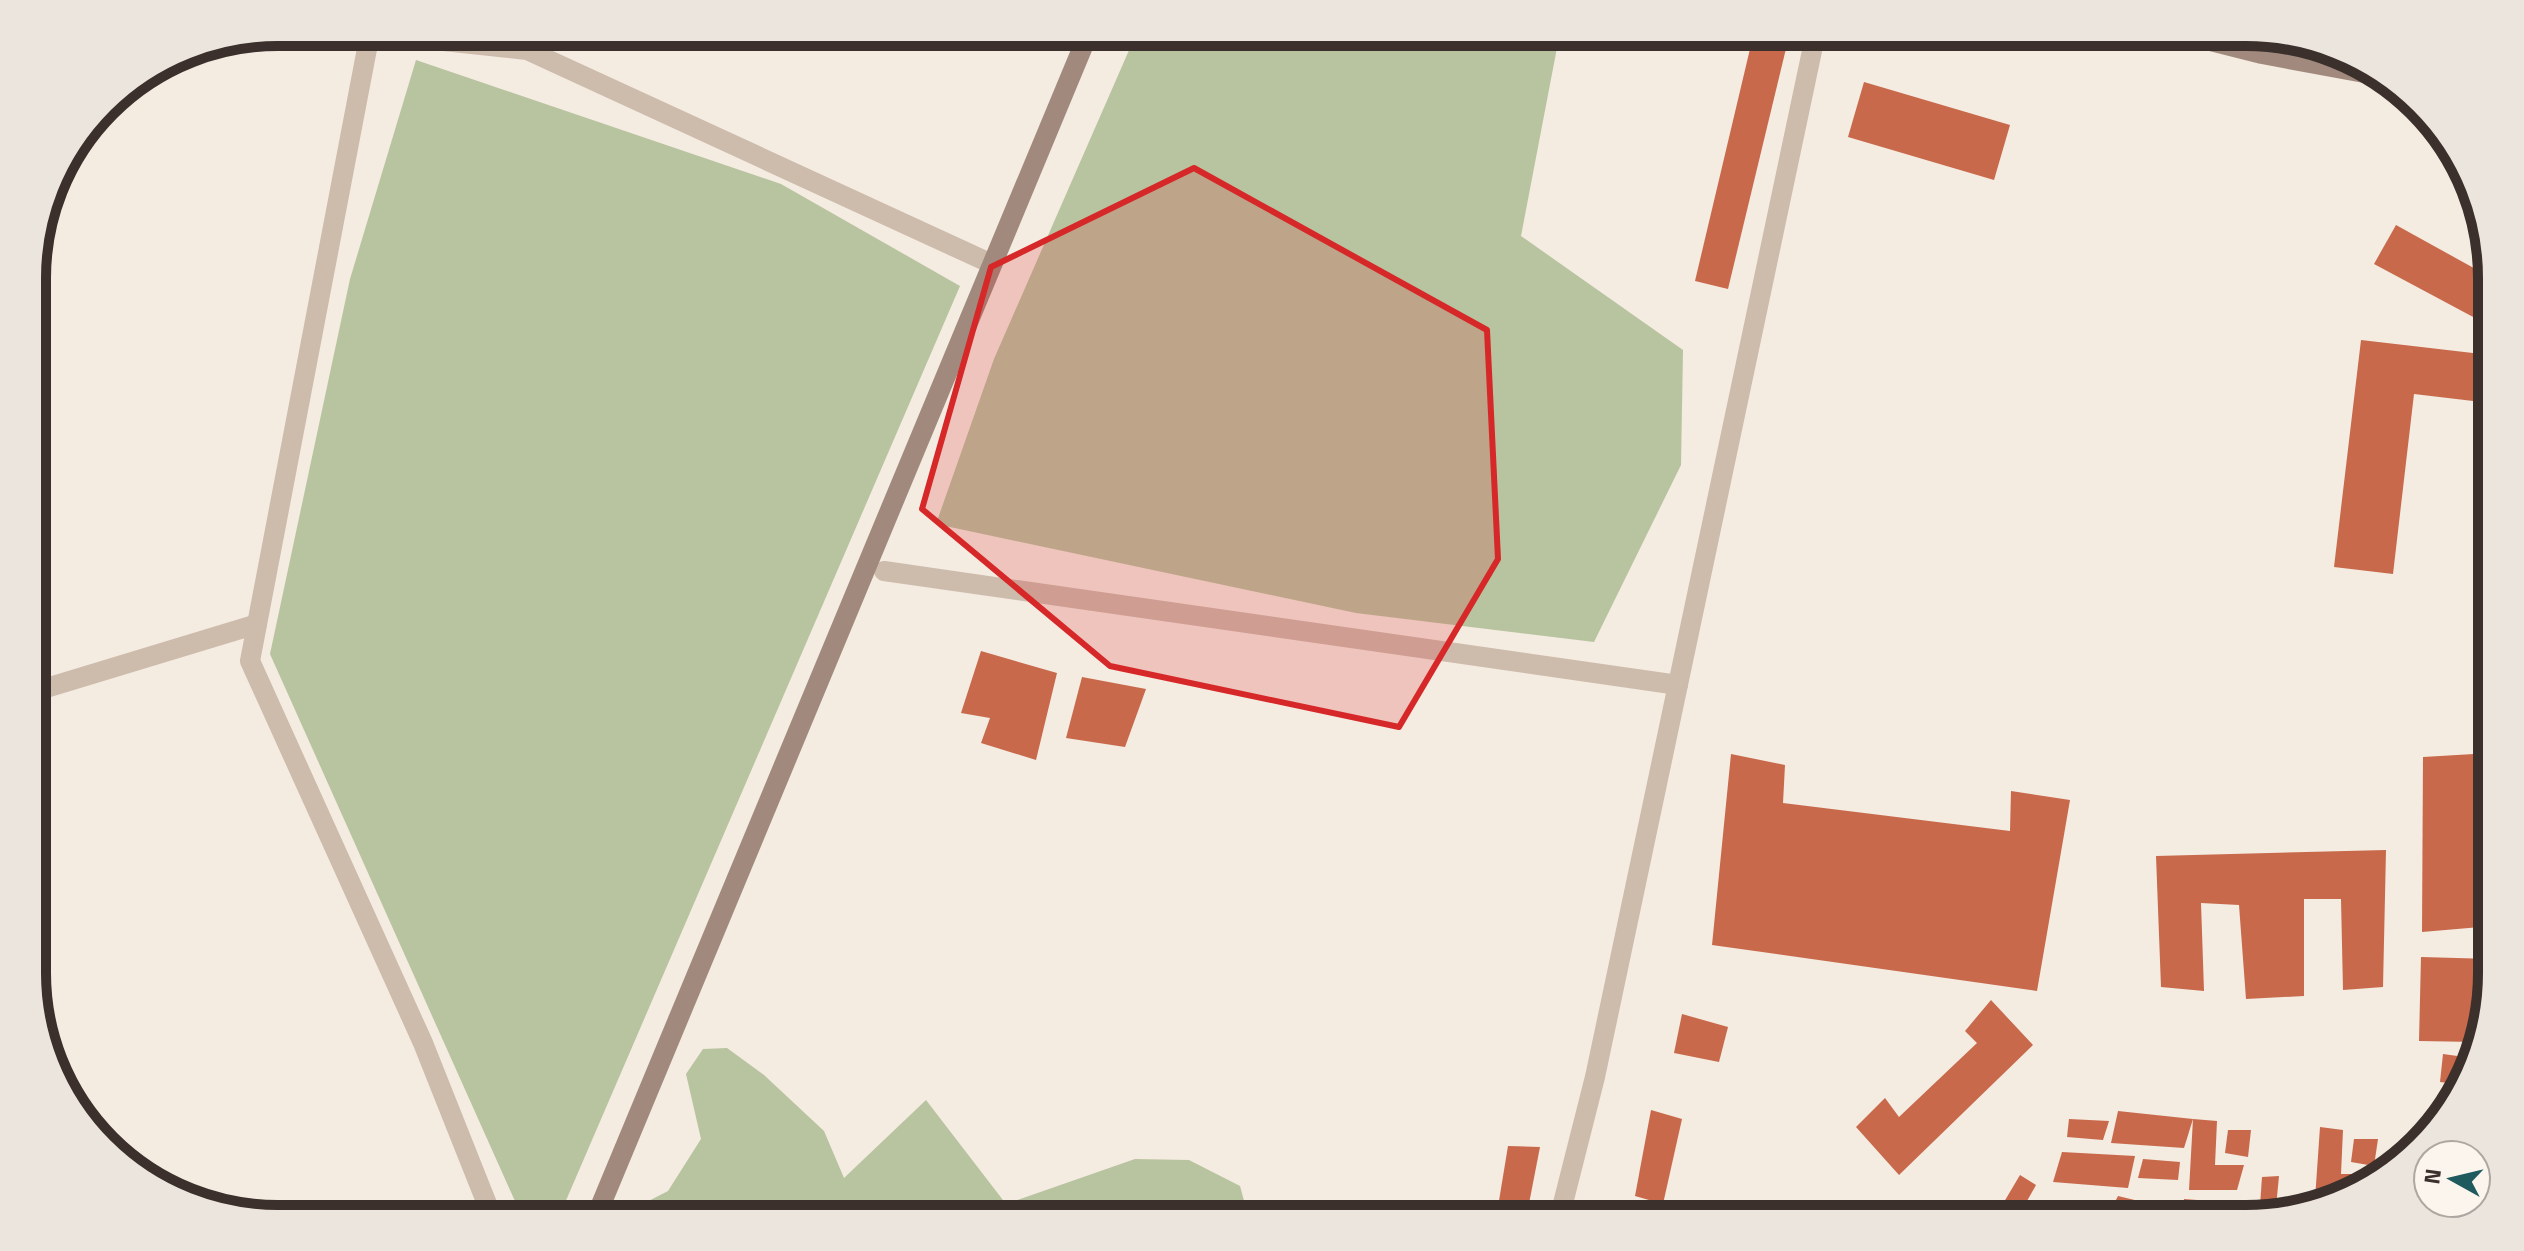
<svg xmlns="http://www.w3.org/2000/svg" width="2524" height="1251" font-family="'Titillium Web',sans-serif">
<style>
.green{fill:#b8c4a0}
.building{fill:#c8694b}
.lines{fill:none;stroke-linecap:round;stroke-linejoin:round}
.street{stroke:#cdbbac;stroke-width:20}
.secondary{stroke:#a18a7d;stroke-width:20}
.marked{fill:#d62828;fill-opacity:0.2;stroke:#d62828;stroke-width:6;stroke-linejoin:round}
.rim{fill:none;stroke:#3b302b;stroke-width:10}
</style>
<rect width="100%" height="100%" fill="#f4ebe1"/>
<g class="green">
<path d="M 1137,32 L 1560,32 L 1521,236 L 1683,350 L 1681,465 L 1594,642 L 1356,613 L 936,524 L 994,359 Z"/>
<path d="M 416,60 L 781,184 L 960,286 L 558,1219 L 523,1219 L 270,654 L 350,279 Z"/>
<path d="M 727,1048 L 764,1075 L 824,1131 L 844,1178 L 926,1100 L 1006,1204 L 1135,1159 L 1189,1160 L 1240,1186 L 1249,1219 L 621,1219 L 629,1211 L 668,1191 L 701,1139 L 686,1074 L 703,1049 Z"/>
</g>
<g class="building">
<path d="M 1754,32 L 1790,32 L 1728,289 L 1695,281 Z"/>
<path d="M 1864,82 L 2010,125 L 1994,180 L 1848,137 Z"/>
<path d="M 2396,225 L 2490,277 L 2490,326 L 2374,264 Z"/>
<path d="M 2361,340 L 2490,355 L 2490,403 L 2414,394 L 2393,574 L 2334,567 Z"/>
<path d="M 981,651 L 1057,673 L 1036,760 L 981,743 L 990,718 L 961,713 Z"/>
<path d="M 1082,677 L 1146,689 L 1125,747 L 1066,738 Z"/>
<path d="M 2491,753 L 2492,926 L 2422,932 L 2423,757 Z"/>
<path d="M 1731,754 L 1785,765 L 1783,803 L 2010,831 L 2011,791 L 2070,800 L 2037,991 L 1712,945 Z"/>
<path d="M 2386,850 L 2383,987 L 2343,990 L 2341,899 L 2304,899 L 2304,996 L 2246,999 L 2239,905 L 2201,903 L 2204,991 L 2161,987 L 2156,856 Z"/>
<path d="M 2421,957 L 2492,959 L 2492,974 L 2476,1042 L 2419,1041 Z"/>
<path d="M 1991,1000 L 2033,1045 L 1899,1175 L 1856,1127 L 1885,1098 L 1899,1117 L 1977,1043 L 1965,1031 Z"/>
<path d="M 1682,1014 L 1728,1027 L 1719,1062 L 1674,1053 Z"/>
<path d="M 2443,1054 L 2472,1058 L 2464,1085 L 2440,1082 Z"/>
<path d="M 1651,1110 L 1682,1119 L 1663,1204 L 1635,1196 Z"/>
<path d="M 2118,1111 L 2193,1119 L 2184,1148 L 2111,1143 Z"/>
<path d="M 2069,1119 L 2109,1121 L 2103,1140 L 2067,1137 Z"/>
<path d="M 2193,1119 L 2217,1121 L 2215,1165 L 2244,1165 L 2237,1190 L 2189,1190 Z"/>
<path d="M 2320,1127 L 2343,1130 L 2341,1174 L 2370,1174 L 2368,1182 L 2315,1199 Z"/>
<path d="M 2228,1130 L 2251,1130 L 2248,1157 L 2225,1153 Z"/>
<path d="M 2354,1139 L 2378,1139 L 2374,1166 L 2351,1162 Z"/>
<path d="M 1508,1146 L 1540,1147 L 1526,1219 L 1496,1219 Z"/>
<path d="M 2062,1152 L 2135,1156 L 2128,1188 L 2053,1182 Z"/>
<path d="M 2143,1159 L 2180,1162 L 2178,1180 L 2138,1178 Z"/>
<path d="M 2020,1175 L 2036,1185 L 2017,1219 L 2014,1219 L 2001,1207 Z"/>
<path d="M 2279,1176 L 2276,1207 L 2260,1206 L 2262,1177 Z"/>
<path d="M 2118,1196 L 2147,1203 L 2144,1219 L 2106,1219 Z"/>
<path d="M 2184,1199 L 2250,1204 L 2248,1218 L 2183,1219 Z"/>
</g>
<g class="lines">
<g class="street">
<path d="M 884,571 L 1678,685"/>
<path d="M 33,692 L 257,624"/>
<path d="M 493,1219 L 423,1043 L 250,661 L 370,33 L 527,50 L 992,264"/>
<path d="M 1559,1219 L 1595,1077 L 1816,32"/>
</g>
<g class="secondary">
<path d="M 2175,32 L 2262,54 L 2375,75"/>
<path d="M 595,1219 L 1089,32"/>
</g>
</g>
<path class="marked" d="M 1194,168 L 1487,330 L 1498,559 L 1399,727 L 1110,666 L 922,509 L 991,267 Z"/>
<path d="M0 0H2524V1251H0ZM278 46H2246A232 232 0 0 1 2478 278V973A232 232 0 0 1 2246 1205H278A232 232 0 0 1 46 973V278A232 232 0 0 1 278 46Z" fill="#ece5de" fill-rule="evenodd"/>
<path class="rim" d="M278 46H2246A232 232 0 0 1 2478 278V973A232 232 0 0 1 2246 1205H278A232 232 0 0 1 46 973V278A232 232 0 0 1 278 46Z"/>
<g transform="translate(2452 1179) rotate(278)"><circle r="38" fill="#fbf5ee" stroke="#aea6a0" stroke-width="2"/>
<path d="M0-6L14 30L0 20L-14 30Z" fill="#1f5a5e"/>
<text y="-12" font-size="22" font-weight="bold" text-anchor="middle" fill="#3b302b">N</text>
</g>
</svg>
